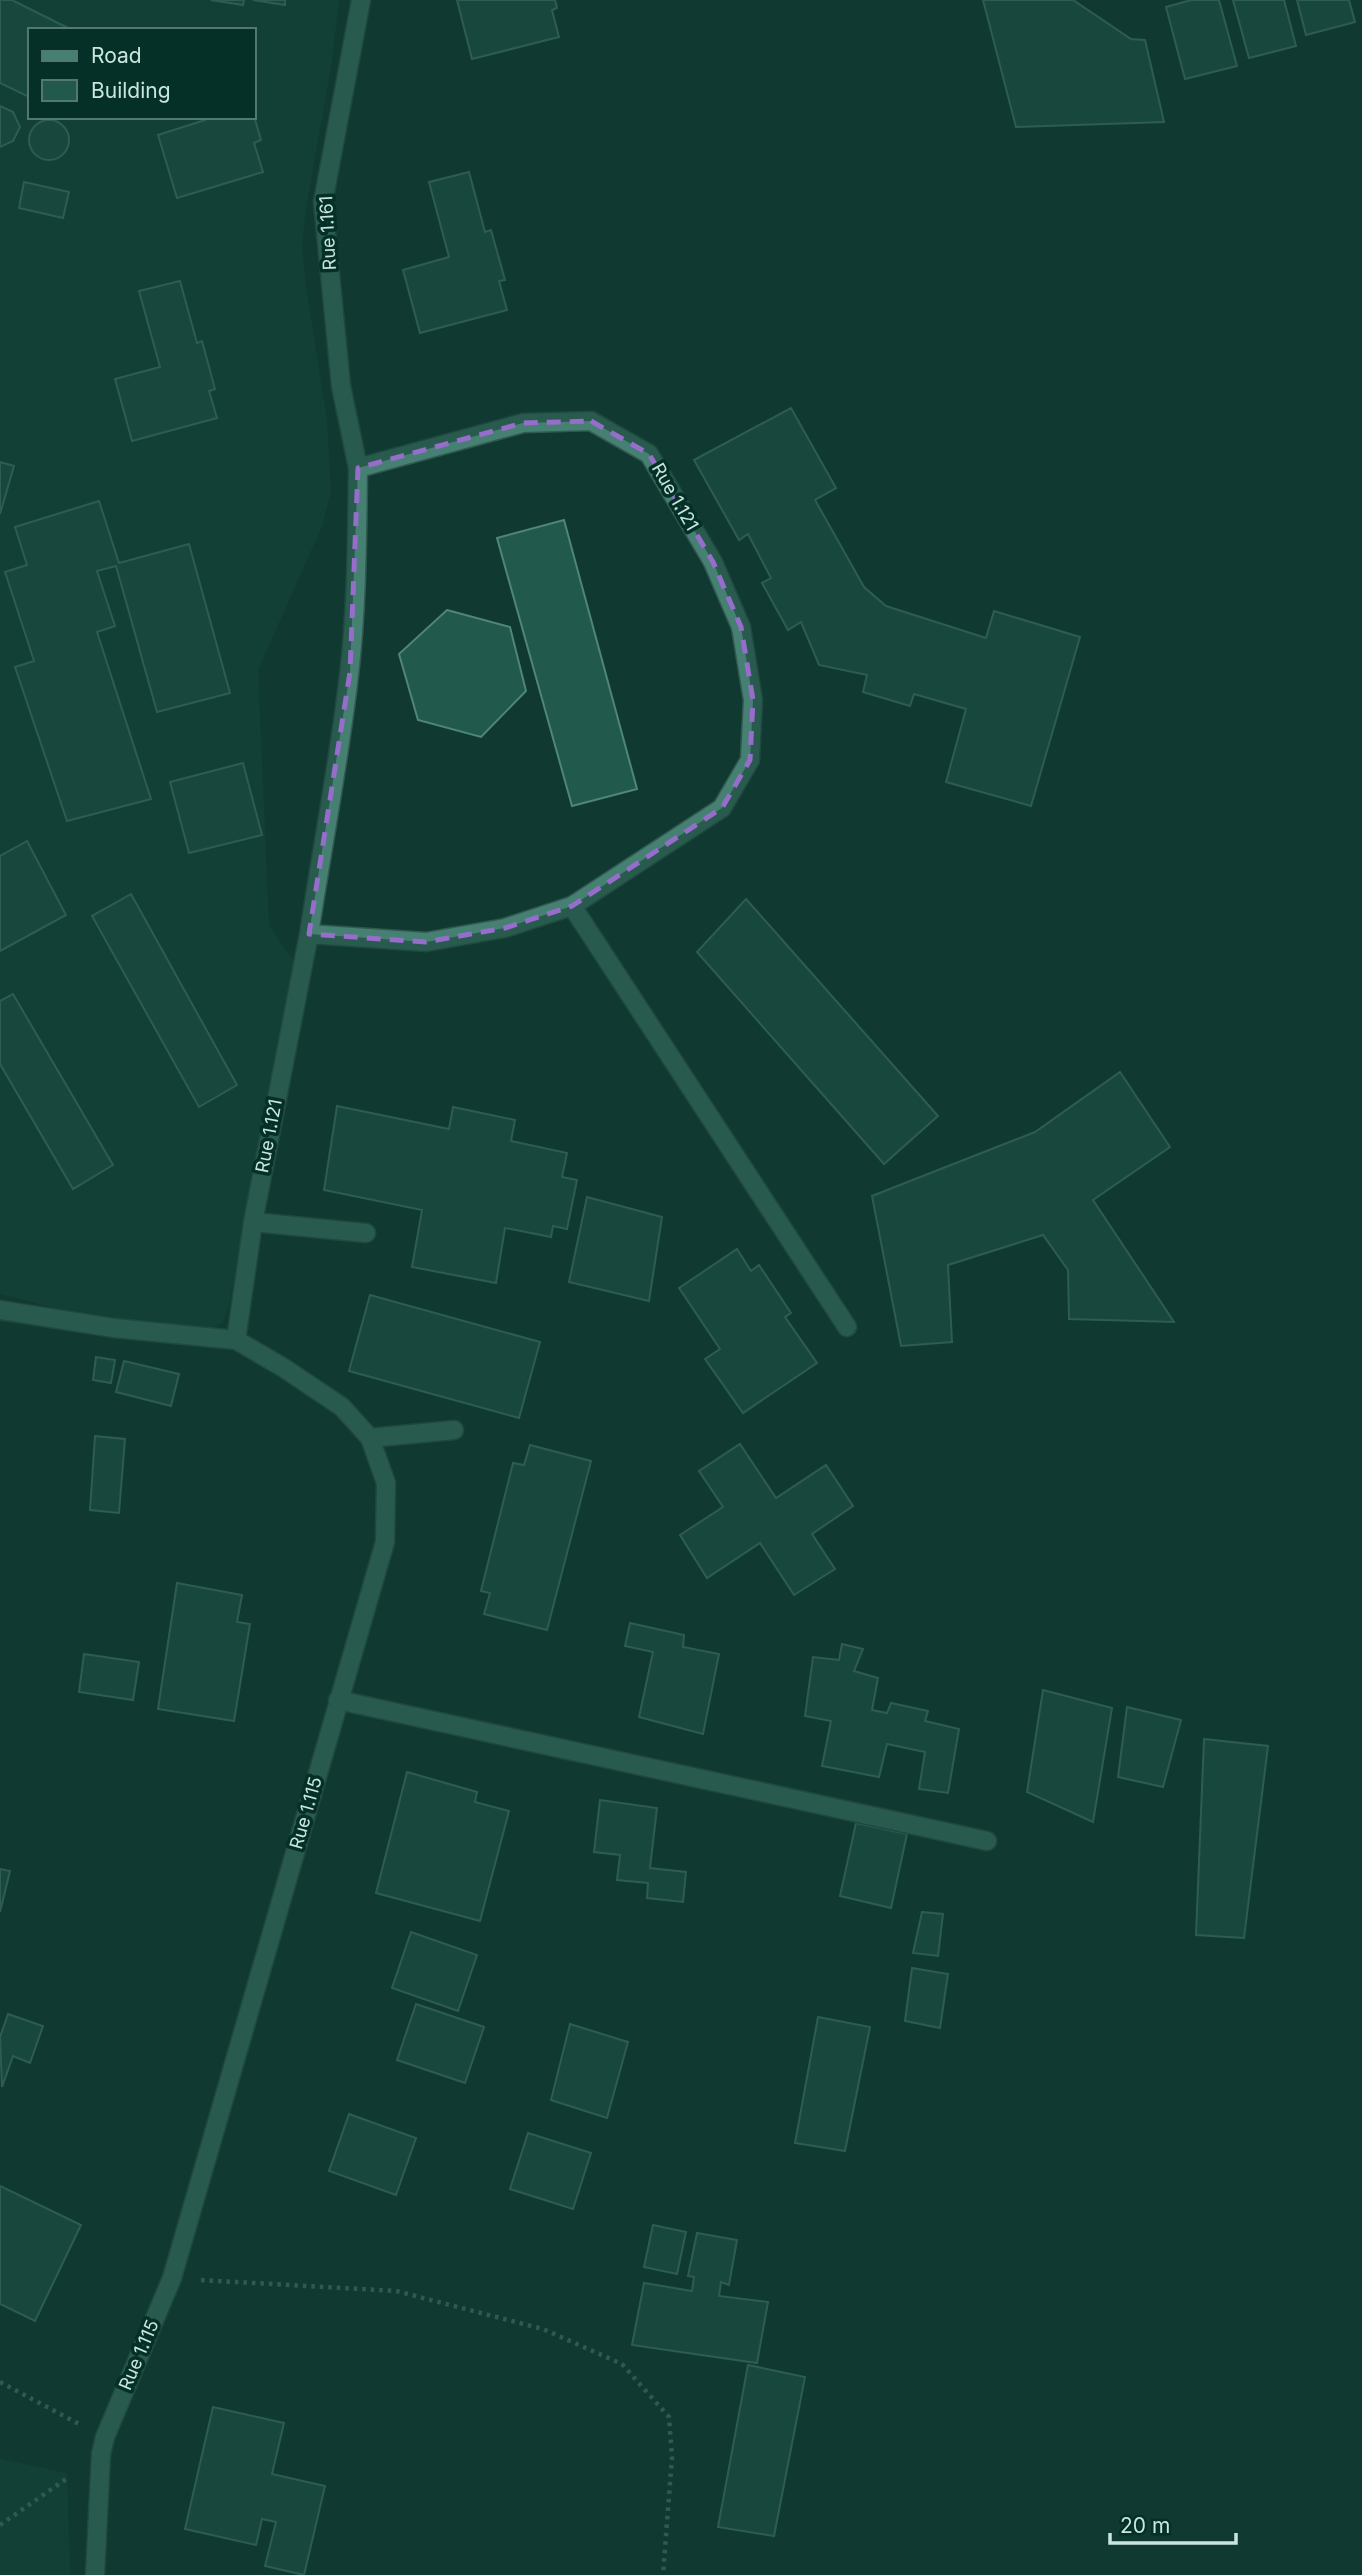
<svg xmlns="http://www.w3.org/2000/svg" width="1362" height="2575" font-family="Inter,sans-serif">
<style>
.built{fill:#14473c;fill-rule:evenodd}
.building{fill:#22594d;stroke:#508678;stroke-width:2}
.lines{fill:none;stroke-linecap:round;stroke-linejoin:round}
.minor-casing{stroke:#315950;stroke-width:21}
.path{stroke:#5a7f76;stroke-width:4.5;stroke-dasharray:3.5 5;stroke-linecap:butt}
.minor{stroke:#458072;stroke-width:18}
.marked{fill:none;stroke:#966dca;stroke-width:5;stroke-dasharray:14 9;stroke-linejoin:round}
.labels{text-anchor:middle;stroke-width:7;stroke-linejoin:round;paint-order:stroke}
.street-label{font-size:18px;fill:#c9e5dd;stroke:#043027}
</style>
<rect width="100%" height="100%" fill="#103a31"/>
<g class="built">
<path d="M 0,0 L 339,0 L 332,60 L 305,215 L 302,245 L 306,287 L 327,420 L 331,492 L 322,526 L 258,670 L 269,926 L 294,961 L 229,1306 L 222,1323 L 204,1331 L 119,1325 L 0,1294 ZM 30,30 L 254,30 L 254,117 L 30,117 Z"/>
<path d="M 0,2459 L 67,2473 L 70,2575 L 0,2575 Z"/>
</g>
<g class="building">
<path d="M 0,0 L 12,0 L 70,29 L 30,30 L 30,90 L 27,96 L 0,83 Z"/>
<path d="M 211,0 L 244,0 L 243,5 Z"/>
<path d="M 253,0 L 285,0 L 285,5 Z"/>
<path d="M 457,0 L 555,0 L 557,8 L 552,10 L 559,37 L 472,59 Z"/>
<path d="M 983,0 L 1073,0 L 1131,39 L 1145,40 L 1164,122 L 1016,127 Z"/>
<path d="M 1191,0 L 1219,0 L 1237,66 L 1185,79 L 1166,7 Z"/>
<path d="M 1233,0 L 1284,0 L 1296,46 L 1249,58 Z"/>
<path d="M 1297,0 L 1349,0 L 1355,22 L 1306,35 Z"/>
<path d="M 0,106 L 13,112 L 20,127 L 13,141 L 0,147 Z"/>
<path d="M 254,116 L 261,140 L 254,143 L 263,172 L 177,198 L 158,135 L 205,120 L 204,117 Z"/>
<circle cx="49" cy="140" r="20"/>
<path d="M 469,172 L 485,232 L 491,230 L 505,280 L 499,281 L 507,310 L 420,333 L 403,270 L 449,257 L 429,182 Z"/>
<path d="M 24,182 L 69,192 L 63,218 L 19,208 Z"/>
<path d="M 180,281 L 197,343 L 202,341 L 215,389 L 209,391 L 217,418 L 132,441 L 115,379 L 160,367 L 139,291 Z"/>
<path d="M 791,408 L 836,488 L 815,500 L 864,587 L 886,606 L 986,638 L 994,611 L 1080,637 L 1031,806 L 946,782 L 966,709 L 914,694 L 910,706 L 863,692 L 867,675 L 819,665 L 801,622 L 788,630 L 762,583 L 771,578 L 748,534 L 739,540 L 694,460 Z"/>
<path d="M 0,462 L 14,466 L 0,514 Z"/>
<path d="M 99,501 L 119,563 L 189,544 L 230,693 L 157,712 L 116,566 L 97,571 L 115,626 L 97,632 L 151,799 L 67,821 L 15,667 L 34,661 L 5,572 L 27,565 L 15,527 Z"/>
<path d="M 564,520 L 637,789 L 572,806 L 497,538 Z"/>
<path d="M 447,610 L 510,627 L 526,691 L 481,737 L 418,720 L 399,654 Z"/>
<path d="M 243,763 L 262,835 L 189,853 L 170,782 Z"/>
<path d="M 27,841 L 66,915 L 0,951 L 0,856 Z"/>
<path d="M 131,894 L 237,1085 L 199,1107 L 92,916 Z"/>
<path d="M 746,899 L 938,1116 L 884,1164 L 697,952 Z"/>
<path d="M 13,994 L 113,1165 L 73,1189 L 0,1064 L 0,1001 Z"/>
<path d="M 1120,1072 L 1170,1147 L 1093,1200 L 1174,1322 L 1069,1319 L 1068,1270 L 1043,1235 L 948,1265 L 952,1342 L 901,1346 L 872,1196 L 1035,1132 Z"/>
<path d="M 337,1106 L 449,1129 L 453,1107 L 515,1120 L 511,1141 L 567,1153 L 562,1177 L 577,1180 L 567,1229 L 553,1226 L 551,1237 L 505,1228 L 496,1283 L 412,1267 L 422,1210 L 324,1190 Z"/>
<path d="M 587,1197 L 662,1217 L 649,1301 L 569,1282 Z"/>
<path d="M 737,1249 L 751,1271 L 759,1265 L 791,1313 L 785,1317 L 817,1363 L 743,1413 L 705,1359 L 720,1349 L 679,1288 Z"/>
<path d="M 370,1295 L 540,1342 L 519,1418 L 349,1371 Z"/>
<path d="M 96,1357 L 115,1360 L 111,1383 L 93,1380 Z"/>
<path d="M 124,1361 L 179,1374 L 171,1406 L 116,1392 Z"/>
<path d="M 95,1436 L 125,1439 L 119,1513 L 90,1510 Z"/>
<path d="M 740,1444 L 776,1498 L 826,1465 L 853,1506 L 812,1534 L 835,1569 L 794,1595 L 760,1543 L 707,1578 L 680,1535 L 723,1507 L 699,1471 Z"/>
<path d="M 530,1445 L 591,1461 L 547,1630 L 484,1614 L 490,1593 L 481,1591 L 513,1463 L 524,1465 Z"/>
<path d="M 177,1583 L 242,1595 L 237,1622 L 250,1624 L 234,1721 L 158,1709 Z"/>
<path d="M 630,1623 L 684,1635 L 683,1647 L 719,1654 L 703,1734 L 639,1717 L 653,1652 L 625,1646 Z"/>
<path d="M 842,1644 L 863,1649 L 854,1671 L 878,1678 L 872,1710 L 887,1713 L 891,1703 L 928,1711 L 925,1721 L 959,1729 L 948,1793 L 919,1789 L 925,1752 L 887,1744 L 879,1777 L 822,1766 L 831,1721 L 805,1716 L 813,1657 L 839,1660 Z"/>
<path d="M 84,1654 L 139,1662 L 133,1700 L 79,1692 Z"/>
<path d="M 1043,1690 L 1112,1708 L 1093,1822 L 1027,1792 Z"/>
<path d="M 1127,1707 L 1181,1720 L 1163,1787 L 1118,1777 Z"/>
<path d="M 1204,1739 L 1268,1746 L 1244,1938 L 1196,1935 Z"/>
<path d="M 407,1772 L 477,1792 L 475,1802 L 509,1811 L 480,1921 L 376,1893 Z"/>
<path d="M 600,1800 L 657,1808 L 650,1868 L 686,1872 L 683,1902 L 647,1898 L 648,1883 L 617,1880 L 620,1855 L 594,1852 Z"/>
<path d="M 856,1823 L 907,1834 L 891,1908 L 840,1896 Z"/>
<path d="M 0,1869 L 10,1871 L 0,1912 Z"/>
<path d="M 922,1912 L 943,1914 L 938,1956 L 913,1953 Z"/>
<path d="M 411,1932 L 477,1955 L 458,2011 L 392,1988 Z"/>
<path d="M 912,1968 L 948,1974 L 940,2028 L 905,2021 Z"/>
<path d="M 416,2004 L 484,2027 L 465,2083 L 397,2060 Z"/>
<path d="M 8,2014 L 43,2026 L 30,2063 L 13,2056 L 2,2087 L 0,2037 Z"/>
<path d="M 818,2017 L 870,2027 L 845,2151 L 795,2143 Z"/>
<path d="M 570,2024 L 628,2042 L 607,2118 L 551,2100 Z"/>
<path d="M 349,2114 L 416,2138 L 396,2195 L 329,2171 Z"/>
<path d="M 528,2133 L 591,2153 L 573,2209 L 510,2189 Z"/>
<path d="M 0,2186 L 81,2225 L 35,2321 L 0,2304 Z"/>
<path d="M 653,2225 L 686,2232 L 677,2274 L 644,2267 Z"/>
<path d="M 697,2233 L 737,2240 L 729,2285 L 721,2282 L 719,2296 L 768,2302 L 757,2363 L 632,2345 L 644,2283 L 692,2291 L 694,2277 L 688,2276 Z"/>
<path d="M 748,2365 L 805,2377 L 774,2536 L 718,2527 Z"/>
<path d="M 213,2407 L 284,2423 L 272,2474 L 325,2486 L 304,2575 L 265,2566 L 276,2522 L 262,2519 L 256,2545 L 185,2529 Z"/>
</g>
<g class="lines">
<g class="minor-casing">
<g id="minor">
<path d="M 358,468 L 341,386 L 323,202 L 361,0"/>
<path d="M 572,906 L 847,1327"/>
<path d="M 253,1222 L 366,1233"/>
<path d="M 0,1310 L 114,1328 L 236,1340 L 284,1368 L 342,1407 L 370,1438 L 386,1483 L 385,1542 L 172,2278 L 105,2437 L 101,2454 L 95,2575"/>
<path d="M 236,1340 L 253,1222 L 309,934 L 426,942 L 505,928 L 572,906 L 722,808 L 750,760 L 753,700 L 741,627 L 713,562 L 649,454 L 591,421 L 523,423 L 358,468 C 357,537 357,607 349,675 C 339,762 322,848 309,934"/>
<path d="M 370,1438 L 454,1430"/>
<path d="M 338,1700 L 987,1841"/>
</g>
</g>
<g class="path">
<path d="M 201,2280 L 396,2291 L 543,2329 L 622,2364 L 669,2417 L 672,2457 L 663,2575"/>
<path d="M 0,2382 L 79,2424"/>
<path d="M 0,2525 L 69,2477"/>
</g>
<use href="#minor" class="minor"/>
</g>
<path d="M0 0H1362V2575H0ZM 591,421 L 649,454 L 713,562 L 741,627 L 753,700 L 750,760 L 722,808 L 572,906 L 505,928 L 426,942 L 309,934 L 350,672 L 358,468 L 523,423 Z" fill="#103a31" fill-opacity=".55" fill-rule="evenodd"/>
<path class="marked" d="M 591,421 L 649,454 L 713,562 L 741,627 L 753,700 L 750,760 L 722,808 L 572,906 L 505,928 L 426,942 L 309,934 L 350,672 L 358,468 L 523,423 Z"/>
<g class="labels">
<g class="street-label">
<text transform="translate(328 233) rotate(-93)" y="6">Rue 1.161</text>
<text transform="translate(675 497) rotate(60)" y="6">Rue 1.121</text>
<text transform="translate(269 1136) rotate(-79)" y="6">Rue 1.121</text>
<text transform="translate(306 1813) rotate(-74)" y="6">Rue 1.115</text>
<text transform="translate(139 2355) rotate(-67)" y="6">Rue 1.115</text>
</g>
</g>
<rect x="28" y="28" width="228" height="91" fill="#043027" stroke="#537870" stroke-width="2"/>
<rect x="42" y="51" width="35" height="10" fill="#458072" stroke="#537870" stroke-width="2"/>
<text x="91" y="63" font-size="21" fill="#c9e5dd">Road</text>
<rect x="42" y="80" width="35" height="21" fill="#22594d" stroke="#537870" stroke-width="2"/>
<text x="91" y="98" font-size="21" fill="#c9e5dd">Building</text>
<path d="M1110 2533v10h126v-10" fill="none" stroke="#c9e5dd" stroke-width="3.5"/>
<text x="1120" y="2533" font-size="21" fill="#c9e5dd" stroke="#043027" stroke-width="5" paint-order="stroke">20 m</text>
</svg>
